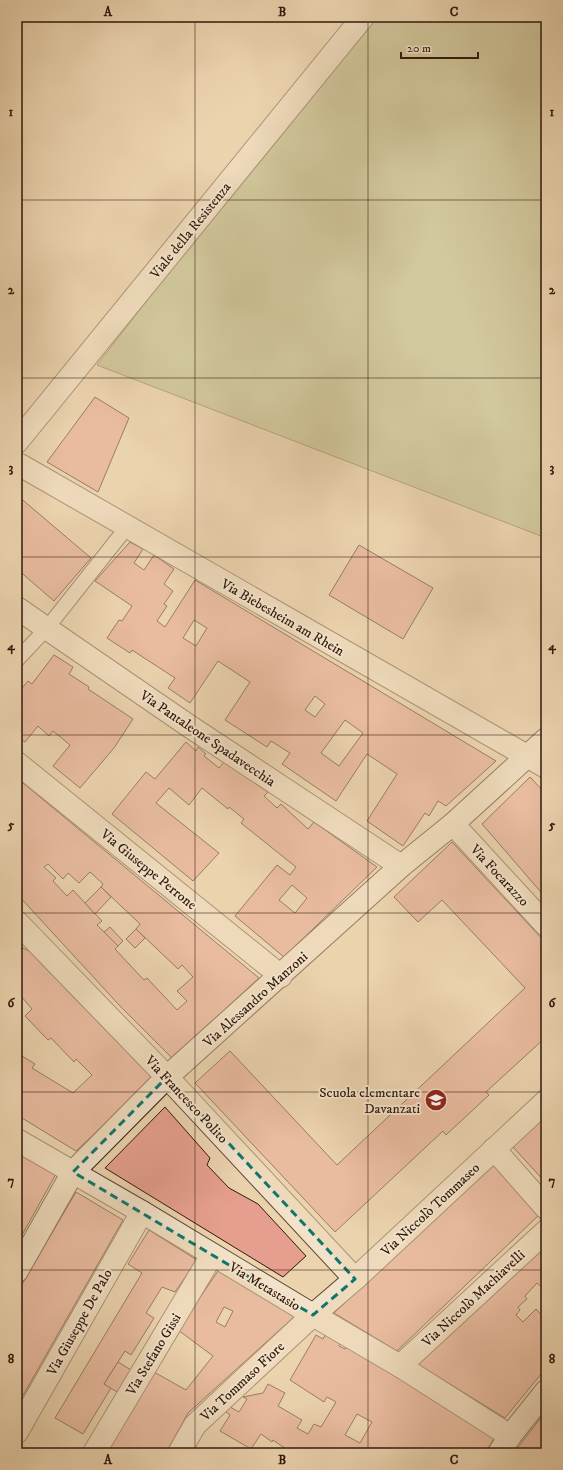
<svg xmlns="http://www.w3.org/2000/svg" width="563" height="1470" font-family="'IM FELL DW Pica',serif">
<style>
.green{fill:#b7bc8b;stroke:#746a4b}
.building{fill:#e69f8e;stroke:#30180b;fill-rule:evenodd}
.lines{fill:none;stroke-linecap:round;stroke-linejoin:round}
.lane-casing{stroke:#5f4734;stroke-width:16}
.street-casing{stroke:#5f4734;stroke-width:24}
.secondary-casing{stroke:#30180b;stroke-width:24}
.lane{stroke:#f2e2ca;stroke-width:14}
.street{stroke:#f2e2ca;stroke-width:22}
.secondary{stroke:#f2e2ca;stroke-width:22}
.marked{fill:none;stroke:#0f766e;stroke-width:3;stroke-dasharray:8 5;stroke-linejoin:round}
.grid{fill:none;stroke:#30180b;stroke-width:1;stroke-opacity:0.55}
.labels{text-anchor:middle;stroke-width:4;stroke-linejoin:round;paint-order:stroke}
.street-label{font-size:14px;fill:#30180b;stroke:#f2e2ca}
.poi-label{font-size:14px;fill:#30180b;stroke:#f2e2ca;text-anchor:end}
.neatline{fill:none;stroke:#30180b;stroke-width:1.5}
.grid-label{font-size:13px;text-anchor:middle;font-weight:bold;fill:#30180b}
</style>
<rect width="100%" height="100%" fill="#ebd3ae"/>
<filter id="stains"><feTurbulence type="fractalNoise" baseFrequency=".005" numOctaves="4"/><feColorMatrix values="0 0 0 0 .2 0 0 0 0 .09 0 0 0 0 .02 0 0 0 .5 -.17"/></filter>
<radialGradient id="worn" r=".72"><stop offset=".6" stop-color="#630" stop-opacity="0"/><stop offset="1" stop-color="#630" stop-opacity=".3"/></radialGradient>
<path class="green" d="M 367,17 L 546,17 L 546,538 L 97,365 Z"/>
<g class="building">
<path d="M 95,397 L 129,418 L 98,492 L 47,462 Z"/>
<path d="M 18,496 L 91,558 L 54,601 L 17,569 Z"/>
<path d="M 130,542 L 143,549 L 134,563 L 144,570 L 154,555 L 174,569 L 164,584 L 173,591 L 164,604 L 167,606 L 157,621 L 165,627 L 195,580 L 496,761 L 446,806 L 438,801 L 429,816 L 425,813 L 403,846 L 367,821 L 397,774 L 367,754 L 336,801 L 282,764 L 290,753 L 271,741 L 267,747 L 225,720 L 250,682 L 218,661 L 190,703 L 168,688 L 175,678 L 132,650 L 130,653 L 107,638 L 119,620 L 122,621 L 132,606 L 95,581 ZM 194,620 L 207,628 L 196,646 L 183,638 ZM 315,696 L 325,704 L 315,717 L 305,710 ZM 345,720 L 363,733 L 339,766 L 321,753 Z"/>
<path d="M 359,545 L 433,588 L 403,639 L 329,595 Z"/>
<path d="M 54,655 L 73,667 L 69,674 L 89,687 L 88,689 L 133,719 L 114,748 L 80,788 L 53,766 L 70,745 L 53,731 L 49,736 L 38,726 L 25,742 L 17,736 L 17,694 L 28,681 L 32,684 Z"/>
<path d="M 186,742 L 196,751 L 198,747 L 206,754 L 204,756 L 219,768 L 224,762 L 268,792 L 264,796 L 277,808 L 281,804 L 308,829 L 314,822 L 377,867 L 284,957 L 235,916 L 277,865 L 290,875 L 296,867 L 241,823 L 244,819 L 229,807 L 228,809 L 202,788 L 189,805 L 169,788 L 156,803 L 219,853 L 193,881 L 112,814 L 146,772 L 155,779 ZM 292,885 L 307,898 L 295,913 L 279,900 Z"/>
<path d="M 530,777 L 546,794 L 546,898 L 482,824 Z"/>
<path d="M 17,778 L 259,978 L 173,1059 L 120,1006 L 17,894 L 17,848 L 19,846 L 17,843 ZM 48,864 L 63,879 L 68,873 L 79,883 L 90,872 L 103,884 L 101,887 L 140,924 L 136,929 L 178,969 L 182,965 L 193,977 L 177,991 L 187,1001 L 177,1010 L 147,978 L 144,980 L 115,949 L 118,946 L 97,925 L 102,921 L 73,890 L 67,896 L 53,881 L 56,878 L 44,867 Z"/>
<path d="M 452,842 L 546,943 L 546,1037 L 486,1092 L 489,1095 L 446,1135 L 443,1131 L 335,1232 L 195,1083 L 230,1051 L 337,1165 L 525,988 L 442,900 L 418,922 L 394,897 Z"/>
<path d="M 101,887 L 111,897 L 95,914 L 85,903 Z"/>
<path d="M 110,927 L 123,941 L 118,946 L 104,932 Z"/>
<path d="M 136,929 L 145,938 L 135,948 L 126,939 Z"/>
<path d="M 17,945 L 29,951 L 153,1079 L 76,1151 L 17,1115 L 17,1053 L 35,1064 L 32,1068 L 73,1093 L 92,1075 L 76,1059 L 74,1062 L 51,1038 L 48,1040 L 25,1016 L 32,1009 L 21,996 L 17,1002 Z"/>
<path d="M 165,1107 L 210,1158 L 207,1165 L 229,1188 L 258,1204 L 306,1256 L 283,1277 L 105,1168 Z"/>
<path d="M 546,1116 L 546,1183 L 513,1147 Z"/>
<path d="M 17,1151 L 56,1174 L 17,1244 Z"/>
<path d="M 494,1164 L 541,1213 L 397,1351 L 334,1313 Z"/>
<path d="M 76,1192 L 123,1220 L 17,1406 L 17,1293 Z"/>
<path d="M 149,1230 L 197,1260 L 175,1292 L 162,1287 L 146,1313 L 154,1318 L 131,1355 L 125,1351 L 104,1384 L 111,1388 L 83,1434 L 55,1418 L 142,1273 L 128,1264 Z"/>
<path d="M 546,1243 L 546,1291 L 537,1283 L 525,1296 L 527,1299 L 518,1307 L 520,1310 L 516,1315 L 523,1322 L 536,1309 L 546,1320 L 546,1368 L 505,1418 L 417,1364 Z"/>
<path d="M 220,1268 L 295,1316 L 188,1413 L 166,1453 L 106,1453 L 154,1372 L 186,1390 L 213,1356 L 178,1330 ZM 224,1307 L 233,1311 L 225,1327 L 216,1322 Z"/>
<path d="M 327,1332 L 342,1341 L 339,1346 L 345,1349 L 348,1347 L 495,1437 L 485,1453 L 289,1453 L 285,1451 L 286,1449 L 273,1440 L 272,1442 L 261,1434 L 251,1449 L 220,1431 L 230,1415 L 226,1412 L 230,1407 L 239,1412 L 247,1399 L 243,1397 L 263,1393 L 268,1384 L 285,1393 L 278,1406 L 302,1420 L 297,1428 L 308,1434 L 314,1424 L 321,1427 L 336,1402 L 327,1397 L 324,1402 L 290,1380 L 316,1335 L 323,1339 ZM 357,1414 L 372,1422 L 360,1443 L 345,1435 Z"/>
<path d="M 118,1362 L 131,1370 L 117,1392 L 104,1384 Z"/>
<path d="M 546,1411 L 546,1453 L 514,1453 L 516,1450 Z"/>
</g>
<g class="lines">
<g class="lane-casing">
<path id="lane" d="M 17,660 L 47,628 L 127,527"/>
</g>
<g class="street-casing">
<g id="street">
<path d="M 17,442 L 363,17"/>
<path d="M 20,465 L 546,767"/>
<path d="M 17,608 L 189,726 L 401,866"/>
<path d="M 17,763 L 281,976"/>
<path d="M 453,824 L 546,925"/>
<path d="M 17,922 L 167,1077 L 355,1279"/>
<path d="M 17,1140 L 142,1212 L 313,1315 L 400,1366 L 510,1436"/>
<path d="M 494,1149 L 546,1208"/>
<path d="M 400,1366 L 546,1231"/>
<path d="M 17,1432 L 142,1212"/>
<path d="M 94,1453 L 212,1255"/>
<path d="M 179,1453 L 195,1425 L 313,1315 L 355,1279 L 546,1101"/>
</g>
</g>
<g class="secondary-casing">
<g id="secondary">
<path d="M 17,1271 L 73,1172 L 167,1077 L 401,866 L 453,824 L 546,739"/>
<path d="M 499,1453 L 510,1436 L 546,1391"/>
</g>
</g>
<use href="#lane" class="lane"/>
<use href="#street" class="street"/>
<use href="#secondary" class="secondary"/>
</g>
<path d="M0 0H563V1470H0ZM 167,1077 L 355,1279 L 313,1315 L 73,1172 Z" fill="#ebd3ae" fill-opacity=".55" fill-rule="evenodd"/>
<path class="marked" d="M 167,1077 L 355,1279 L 313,1315 L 73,1172 Z"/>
<path class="grid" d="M 195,17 L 195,1453M 368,17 L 368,1453M 17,200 L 546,200M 17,378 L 546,378M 17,557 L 546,557M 17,735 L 546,735M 17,913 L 546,913M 17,1092 L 546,1092M 17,1270 L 546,1270"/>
<defs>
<g id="school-disc" transform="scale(1.15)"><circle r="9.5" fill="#8f2418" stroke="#f2e2ca"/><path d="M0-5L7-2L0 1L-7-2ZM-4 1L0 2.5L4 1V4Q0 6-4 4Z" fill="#fff"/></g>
</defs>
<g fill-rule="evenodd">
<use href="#school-disc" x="436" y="1100"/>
</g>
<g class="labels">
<g class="street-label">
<text transform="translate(190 230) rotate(-51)" y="5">Viale della Resistenza</text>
<text transform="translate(283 617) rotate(30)" y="5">Via Biebesheim am Rhein</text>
<text transform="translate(208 738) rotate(34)" y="5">Via Pantaleone Spadavecchia</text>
<text transform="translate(149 869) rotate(39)" y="5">Via Giuseppe Perrone</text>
<text transform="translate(500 875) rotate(47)" y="5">Via Focarazzo</text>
<text transform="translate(255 999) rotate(-42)" y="5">Via Alessandro Manzoni</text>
<text transform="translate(187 1099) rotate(47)" y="5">Via Francesco Polito</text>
<text transform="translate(430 1209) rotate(-43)" y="5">Via Niccolò Tommaseo</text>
<text transform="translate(265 1286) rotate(31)" y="5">Via Metastasio</text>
<text transform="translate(473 1298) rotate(-43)" y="5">Via Niccolò Machiavelli</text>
<text transform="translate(79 1322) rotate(-61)" y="5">Via Giuseppe De Palo</text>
<text transform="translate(153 1354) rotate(-59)" y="5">Via Stefano Gissi</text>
<text transform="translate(242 1381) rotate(-43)" y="5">Via Tommaso Fiore</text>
</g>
<g class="poi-label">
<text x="420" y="1097">Scuola elementare<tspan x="420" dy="16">Davanzati</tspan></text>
</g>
</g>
<rect width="563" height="1470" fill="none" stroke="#ebd3ae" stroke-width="44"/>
<path d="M401 52v6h77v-6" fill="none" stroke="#30180b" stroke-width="2"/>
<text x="407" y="52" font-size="12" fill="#30180b" stroke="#f2e2ca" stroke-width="3" paint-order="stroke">20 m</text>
<rect x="22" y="22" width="519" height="1426" class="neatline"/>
<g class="grid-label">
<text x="108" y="16">A</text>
<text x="282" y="16">B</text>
<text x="454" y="16">C</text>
<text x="11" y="116">1</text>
<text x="552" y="116">1</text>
<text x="11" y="294">2</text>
<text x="552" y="294">2</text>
<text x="11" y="472">3</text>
<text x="552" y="472">3</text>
<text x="11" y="650">4</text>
<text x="552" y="650">4</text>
<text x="11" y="829">5</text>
<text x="552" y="829">5</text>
<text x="11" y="1007">6</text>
<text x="552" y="1007">6</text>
<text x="11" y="1185">7</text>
<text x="552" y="1185">7</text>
<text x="11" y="1363">8</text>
<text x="552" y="1363">8</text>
<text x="108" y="1464">A</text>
<text x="282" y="1464">B</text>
<text x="454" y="1464">C</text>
</g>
<rect width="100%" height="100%" filter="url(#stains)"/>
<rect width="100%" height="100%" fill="url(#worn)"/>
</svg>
